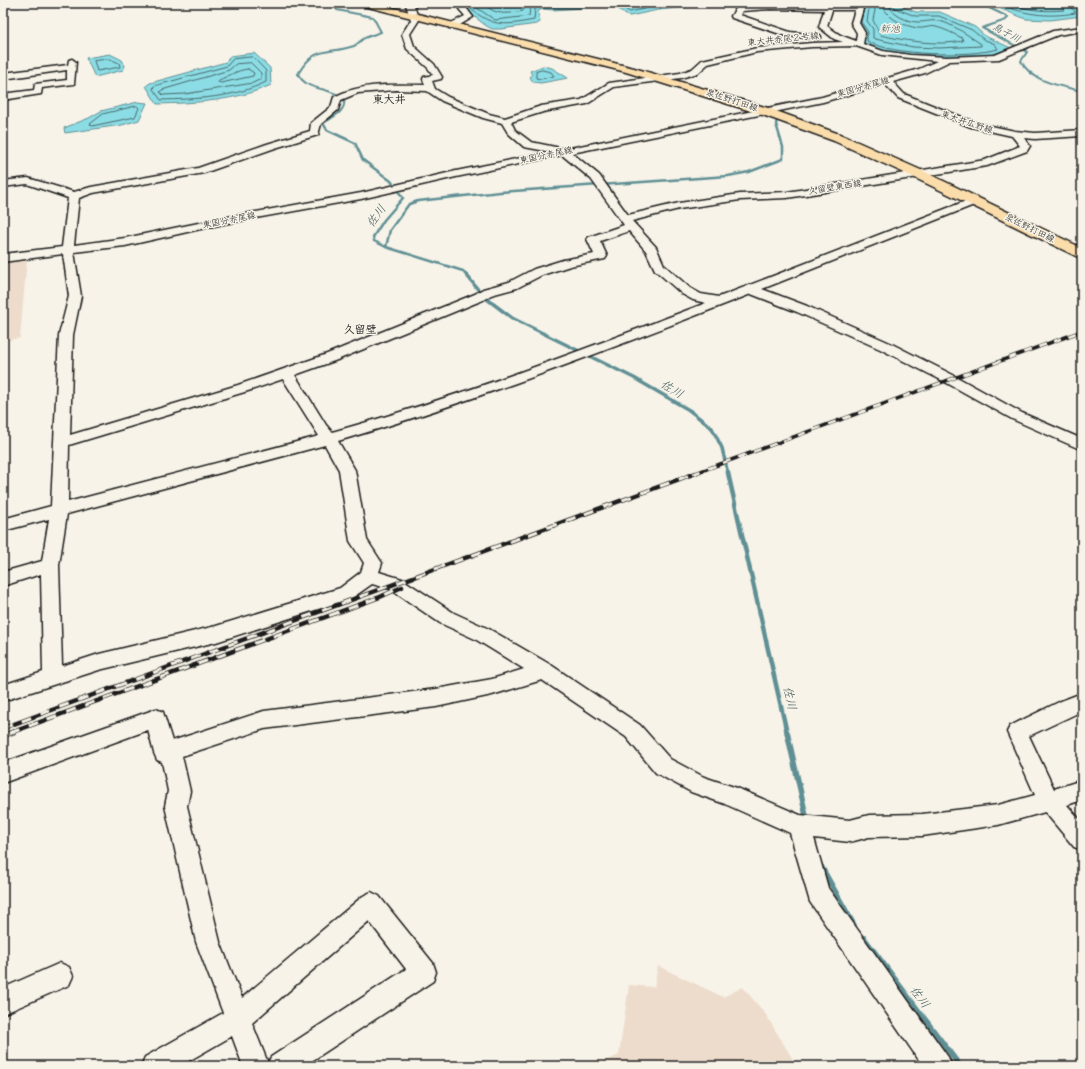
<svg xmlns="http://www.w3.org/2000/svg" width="1085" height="1069" font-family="'Patrick Hand','Klee One',sans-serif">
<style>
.built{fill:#eddccc}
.water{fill:#8bdce4;stroke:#5f8f94}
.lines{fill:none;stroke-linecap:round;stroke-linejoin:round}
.shore{stroke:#48696c;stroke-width:1}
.stream-far4{stroke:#5f8f94;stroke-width:2}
.stream-far3{stroke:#5f8f94;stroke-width:2.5}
.stream-far2{stroke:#5f8f94;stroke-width:3.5}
.stream-far1{stroke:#5f8f94;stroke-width:4.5}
.stream{stroke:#5f8f94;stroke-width:5.5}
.minor-casing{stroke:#1c1c1c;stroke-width:3}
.major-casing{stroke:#1c1c1c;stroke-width:3}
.minor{fill:#f7f3e8;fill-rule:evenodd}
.major{fill:#fbddab;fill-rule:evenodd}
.rail-far2-casing{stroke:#1c1c1c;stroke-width:3.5}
.rail-far1-casing{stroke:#1c1c1c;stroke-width:4.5}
.rail-casing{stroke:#1c1c1c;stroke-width:5.5}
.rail-far2{stroke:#f7f3e8;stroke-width:2.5;stroke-dasharray:8;stroke-linecap:butt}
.rail-far1{stroke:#f7f3e8;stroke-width:3;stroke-dasharray:10;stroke-linecap:butt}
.rail{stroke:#f7f3e8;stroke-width:4;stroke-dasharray:12;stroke-linecap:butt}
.labels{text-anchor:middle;stroke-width:3;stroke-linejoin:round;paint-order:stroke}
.far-street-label{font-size:9px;fill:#1c1c1c;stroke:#f7f3e8}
.far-water-label{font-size:10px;font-style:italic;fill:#3d5658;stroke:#f7f3e8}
.far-quarter-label{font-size:11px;font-weight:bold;fill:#1c1c1c;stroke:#f7f3e8}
.water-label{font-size:12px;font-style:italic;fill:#3d5658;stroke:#f7f3e8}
</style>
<rect width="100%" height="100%" fill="#f7f3e8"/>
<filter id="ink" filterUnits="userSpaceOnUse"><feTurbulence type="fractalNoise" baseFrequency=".025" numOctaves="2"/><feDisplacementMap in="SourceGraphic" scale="8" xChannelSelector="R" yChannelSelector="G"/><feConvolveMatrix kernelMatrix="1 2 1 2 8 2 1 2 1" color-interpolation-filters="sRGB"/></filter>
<g filter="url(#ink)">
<g class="built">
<path d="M 27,258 L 20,338 L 3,341 L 3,261 Z"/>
<path d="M 658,966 L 723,997 L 743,987 L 766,1015 L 797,1066 L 594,1066 L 619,1055 L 629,985 L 654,987 Z"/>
</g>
<g class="water">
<path d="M 473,3 L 579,3 L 584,6 L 582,8 L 553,10 L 543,9 L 538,11 L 540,22 L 537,24 L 501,29 L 492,29 L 485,25 L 466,10 L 466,7 Z"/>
<path d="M 616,3 L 726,3 L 658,10 L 630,16 L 626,15 L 617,8 Z"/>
<path d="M 852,3 L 893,3 L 916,12 L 940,12 L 975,27 L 985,36 L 1011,48 C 985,62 911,59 882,51 C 875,49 869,46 862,44 L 857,23 L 860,9 Z"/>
<path d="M 986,3 L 1069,3 L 1082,9 L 1082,16 L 1050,20 L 1026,19 Z"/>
<path d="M 254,53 L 270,68 L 271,85 C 236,101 195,103 157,104 L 146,86 L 150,83 L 226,62 L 230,56 Z"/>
<path d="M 110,54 L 122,60 L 125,66 L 123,70 L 95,77 L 86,58 Z"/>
<path d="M 543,66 L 552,68 L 568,78 L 541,83 L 533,82 L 530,77 L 532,75 L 530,71 Z"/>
<path d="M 138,102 L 147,103 L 139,120 L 122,125 L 65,133 L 64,128 L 89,118 L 101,111 Z"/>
</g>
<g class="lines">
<g class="shore">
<path d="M 477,3 L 477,8 L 495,20 L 529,16 L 530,8 L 534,3"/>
<path d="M 483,3 C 495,16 507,14 523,11 L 526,3"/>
<path d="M 620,3 L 623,8 L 630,12 L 657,6 L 690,3"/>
<path d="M 860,3 L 864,8 L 861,22 L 868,32 L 867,41 C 894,56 968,57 998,49 L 995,44 L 983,39 L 972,30 L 939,16 L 915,16 L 895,8 L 893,3"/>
<path d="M 867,3 L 869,9 L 867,21 L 873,29 L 873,38 L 875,39 L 913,47 L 939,48 L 981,46 L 981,44 C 969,36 957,27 943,22 C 934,19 927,22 918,22 C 907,22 891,15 888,3"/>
<path d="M 874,3 L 875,10 L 873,20 L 880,35 C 906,41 937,46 963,41 L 962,38 C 954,34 945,29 936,27 C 931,25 924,29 918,28 C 904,26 885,18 882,3"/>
<path d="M 996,3 C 1023,14 1046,18 1075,13 L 1075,11 L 1070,7 L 1069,3"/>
<path d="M 1008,3 C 1026,10 1044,12 1064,10 L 1064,3"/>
<path d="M 472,5 L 471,9 C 494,28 507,25 534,20 L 535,9 L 539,6 L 567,6 L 578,3"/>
<path d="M 253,57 L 266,71 L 266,82 C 233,98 197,99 161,100 L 153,89 L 154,86 L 227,66 L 233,59 Z"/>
<path d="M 110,59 L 119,63 L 120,67 L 97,71 L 94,61 Z"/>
<path d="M 251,63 L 261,73 L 261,79 L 253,83 L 185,94 L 163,95 L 160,92 L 162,90 L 229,70 L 236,64 Z"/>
<path d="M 248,69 L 254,73 L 253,76 L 221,83 L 218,82 L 219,80 C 229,76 237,70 248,69 Z"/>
<path d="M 542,70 L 551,72 L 554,76 L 541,79 L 536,78 L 536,72 Z"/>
<path d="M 137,106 L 139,108 L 135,117 L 92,126 L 90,124 L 103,114 Z"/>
</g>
<g class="stream-far4">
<path d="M 979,3 L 1008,17 L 1006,20 L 982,28 L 1027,52 L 1021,61 C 1031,82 1061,86 1082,91"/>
<path d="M 328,120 C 337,115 346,110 344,99 C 329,86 307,92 298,74 C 315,45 327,55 354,46 C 358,44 360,41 363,39 C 368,36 376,34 381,32 L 373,17 L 337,10 L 335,7 L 339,3"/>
</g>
<g class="stream-far3">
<path d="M 330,119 L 323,123 L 327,130 L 355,143 L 363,160 L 391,181 L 403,198 L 384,220 L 373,237 L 374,241 L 386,247 L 463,271 L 465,274"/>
<path d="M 386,247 L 390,230 L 409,204 L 418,201 L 500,192 L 728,176 L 749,172 L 783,159 L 783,147 L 776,124 L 777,120"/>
</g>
<path class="stream-far2" d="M 465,273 L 483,296 L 512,318 L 634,378 L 689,410 L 712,428 L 722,448 L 728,474"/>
<path class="stream-far1" d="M 728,473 L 787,733"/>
<g class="stream">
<path d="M 787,732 L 807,820"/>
<path d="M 821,866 L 854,925"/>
<path d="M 864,938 L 960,1066"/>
</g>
<g class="minor-casing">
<g id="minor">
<path d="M 408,3 L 417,3 L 414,6 L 419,20 L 410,34 L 414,46 L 434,64 L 442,77 L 441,79 L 432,81 L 435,89 L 448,97 L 489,114 L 505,118 L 541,106 L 581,100 L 609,83 L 680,73 L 692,69 L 702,60 L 757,48 L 812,43 L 843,42 L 834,39 L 819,27 L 824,10 L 770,9 L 742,11 L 740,15 L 790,32 L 820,35 L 821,37 L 817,39 L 786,36 L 732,18 L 731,16 L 737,7 L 740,7 L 770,5 L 822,5 L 819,3 L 828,3 L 832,5 L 849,6 L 846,3 L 855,3 L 863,9 L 859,23 L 865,33 L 863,44 L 883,51 L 910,55 L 947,57 L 995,55 L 1053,31 L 1082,27 L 1082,31 L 1058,35 L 999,59 L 950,61 L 925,73 L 893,82 L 904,94 L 977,123 L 1015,131 L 1035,133 L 1082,130 L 1082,136 L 1035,139 L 1024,138 L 1030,146 L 1027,151 L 987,166 L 787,198 L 740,200 L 679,209 L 632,221 L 656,247 L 664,265 L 690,288 L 701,294 L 719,297 L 971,199 L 979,199 L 980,201 L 979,203 L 762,289 L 807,306 L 890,343 L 955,376 L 1022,413 L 1082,439 L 1082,450 L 1012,419 L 945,382 L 880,349 L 797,312 L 751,294 C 615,347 479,400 338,441 L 355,470 L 367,540 L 382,563 L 379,572 L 402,579 L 454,613 L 489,629 L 551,665 L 640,725 L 670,759 L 704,777 L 737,788 L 800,815 L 850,820 L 869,815 L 922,814 L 998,805 L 1035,795 L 1007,732 L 1010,726 L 1061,701 L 1082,693 L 1082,711 L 1029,736 L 1054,789 L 1082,780 L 1082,800 L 1067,805 L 1082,822 L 1082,850 L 1074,847 L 1045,812 L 998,825 L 922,836 L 869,837 L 850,842 L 814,838 L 828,888 L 948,1057 L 952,1066 L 923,1066 L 810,902 L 790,833 L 725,804 L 691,792 L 656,773 L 626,737 L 542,680 L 492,695 L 436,707 L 264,729 L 182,756 L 190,791 L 187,806 L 220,942 L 242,998 L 363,896 L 371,892 L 379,896 L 433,963 L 436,972 L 433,981 L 304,1066 L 243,1066 L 232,1036 L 180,1066 L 141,1066 L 145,1057 L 223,1013 L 196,942 L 165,806 L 168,791 L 162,762 L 157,760 L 154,753 L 148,730 L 3,783 L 3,763 L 156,709 L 163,712 L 172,741 L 264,711 L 436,689 L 492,679 L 524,669 L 475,639 L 440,623 L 390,589 L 372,584 L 352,598 L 346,600 L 216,642 L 99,670 L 3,701 L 3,685 L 43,672 L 41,574 L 3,586 L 3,572 L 42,561 L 49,519 L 3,531 L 3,519 L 51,506 L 59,335 L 69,296 L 63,254 L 3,262 L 3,254 L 62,247 L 68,198 L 27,184 L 3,187 L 3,181 L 28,178 L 74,192 L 91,187 L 198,168 L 267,144 L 310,131 L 311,123 L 331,107 L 334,97 C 362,82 394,85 425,85 L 423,79 L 424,77 L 433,75 L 428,68 L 407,49 L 402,34 L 411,20 L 406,5 ZM 832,10 L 855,10 L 851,23 L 857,33 L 856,41 L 840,35 L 827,26 ZM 856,46 L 882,55 L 937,61 L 919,69 L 822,97 L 565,149 L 531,142 L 515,130 L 511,122 L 543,112 L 587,104 L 614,87 L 681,78 L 698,73 L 708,64 L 757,52 L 812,47 ZM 885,84 L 898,98 L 971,127 L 1012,136 L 1020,146 L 985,160 L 787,192 L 740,194 L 679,203 L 628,215 L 599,175 L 572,153 L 823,102 ZM 396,90 L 427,91 L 442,101 L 483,118 L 502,123 L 508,133 L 524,147 L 551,152 L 456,171 L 361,193 L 223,218 L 125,238 L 74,245 L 79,198 L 93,193 L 204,173 L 275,148 L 318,135 L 321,124 L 338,110 L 341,100 L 358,93 ZM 562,155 L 591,179 L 624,225 L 589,237 L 587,239 L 594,254 L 563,260 L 534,269 L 509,282 L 483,289 L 475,294 L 327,354 L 238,385 L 70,435 L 73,335 L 81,296 L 74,252 L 125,246 L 223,224 L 361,199 L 456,177 ZM 629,231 L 646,251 L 655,270 L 682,294 L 693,300 L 706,303 C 583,350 459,397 332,432 L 326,425 L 295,375 L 337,360 L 483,300 L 491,295 L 517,288 L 542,275 L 570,266 L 605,259 L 607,256 L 600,241 ZM 283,379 L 319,436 L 68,502 L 69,445 L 248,391 ZM 325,445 L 339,470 L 350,541 L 364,563 L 361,572 L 340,588 L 216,626 L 99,654 L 62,666 L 59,565 L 67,514 ZM 369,921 L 406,969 L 271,1057 L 268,1063 L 252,1023 Z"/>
<path d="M 460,3 L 474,3 L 467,6 L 467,9 L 473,17 L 455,28 L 449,28 L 449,24 L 465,16 L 459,9 Z"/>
<path d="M 72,59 L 76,62 L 74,84 L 42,88 L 41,94 L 3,100 L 3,94 L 34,90 L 35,84 L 67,80 L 67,70 L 3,79 L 3,73 L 68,65 L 69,60 Z"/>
<path d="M 60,963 L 69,967 L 73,976 L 69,985 L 3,1014 L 3,988 Z"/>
</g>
</g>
<g class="major-casing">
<path id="major" d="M 358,3 L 374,3 L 634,68 L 768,108 L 842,135 L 923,171 L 1082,248 L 1082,259 L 913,177 L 834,141 L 760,114 L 626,72 L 360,5 Z"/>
</g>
<use href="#minor" class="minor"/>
<use href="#major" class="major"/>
<g class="rail-far2-casing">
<path id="rail-far2" d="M 693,474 L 1082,331"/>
</g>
<g class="rail-far1-casing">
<g id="rail-far1">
<path d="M 3,728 L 696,473"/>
<path d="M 10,733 L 380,597 L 402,587"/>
</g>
</g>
<g class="rail-casing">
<path id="rail" d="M 3,736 L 13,732"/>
</g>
<use href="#rail-far2" class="rail-far2"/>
<use href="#rail-far1" class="rail-far1"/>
<use href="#rail" class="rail"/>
</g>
</g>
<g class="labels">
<g class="far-street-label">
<text transform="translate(783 39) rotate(-6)" y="3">東大井赤尾２号線</text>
<text transform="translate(863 87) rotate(-16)" y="3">東国分赤尾線</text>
<text transform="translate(732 100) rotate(18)" y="3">泉佐野打田線</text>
<text transform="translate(967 122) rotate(18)" y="3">東大井広野線</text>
<text transform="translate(546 155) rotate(-12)" y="3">東国分赤尾線</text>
<text transform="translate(835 187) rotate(-9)" y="3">久留壁東西線</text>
<text transform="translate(229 220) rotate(-11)" y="3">東国分赤尾線</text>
<text transform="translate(1030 228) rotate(26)" y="3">泉佐野打田線</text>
</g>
<g class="far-water-label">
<text x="890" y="32">新池</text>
<text transform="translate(1007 32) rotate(28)" y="4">烏子川</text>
</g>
<g class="far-quarter-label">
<text x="389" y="103">東大井</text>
<text x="360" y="333">久留壁</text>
</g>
<g class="water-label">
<text transform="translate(376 216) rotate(-54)" y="4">佐川</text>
<text transform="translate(672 389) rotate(31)" y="4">佐川</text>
<text transform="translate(790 698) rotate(77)" y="4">佐川</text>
<text transform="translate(920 997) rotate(53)" y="4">佐川</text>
</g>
</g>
<rect width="1085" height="1069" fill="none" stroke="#f7f3e8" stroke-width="16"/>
<rect x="8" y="8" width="1069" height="1053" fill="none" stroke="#1c1c1c" stroke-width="1.5" filter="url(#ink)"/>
</svg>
